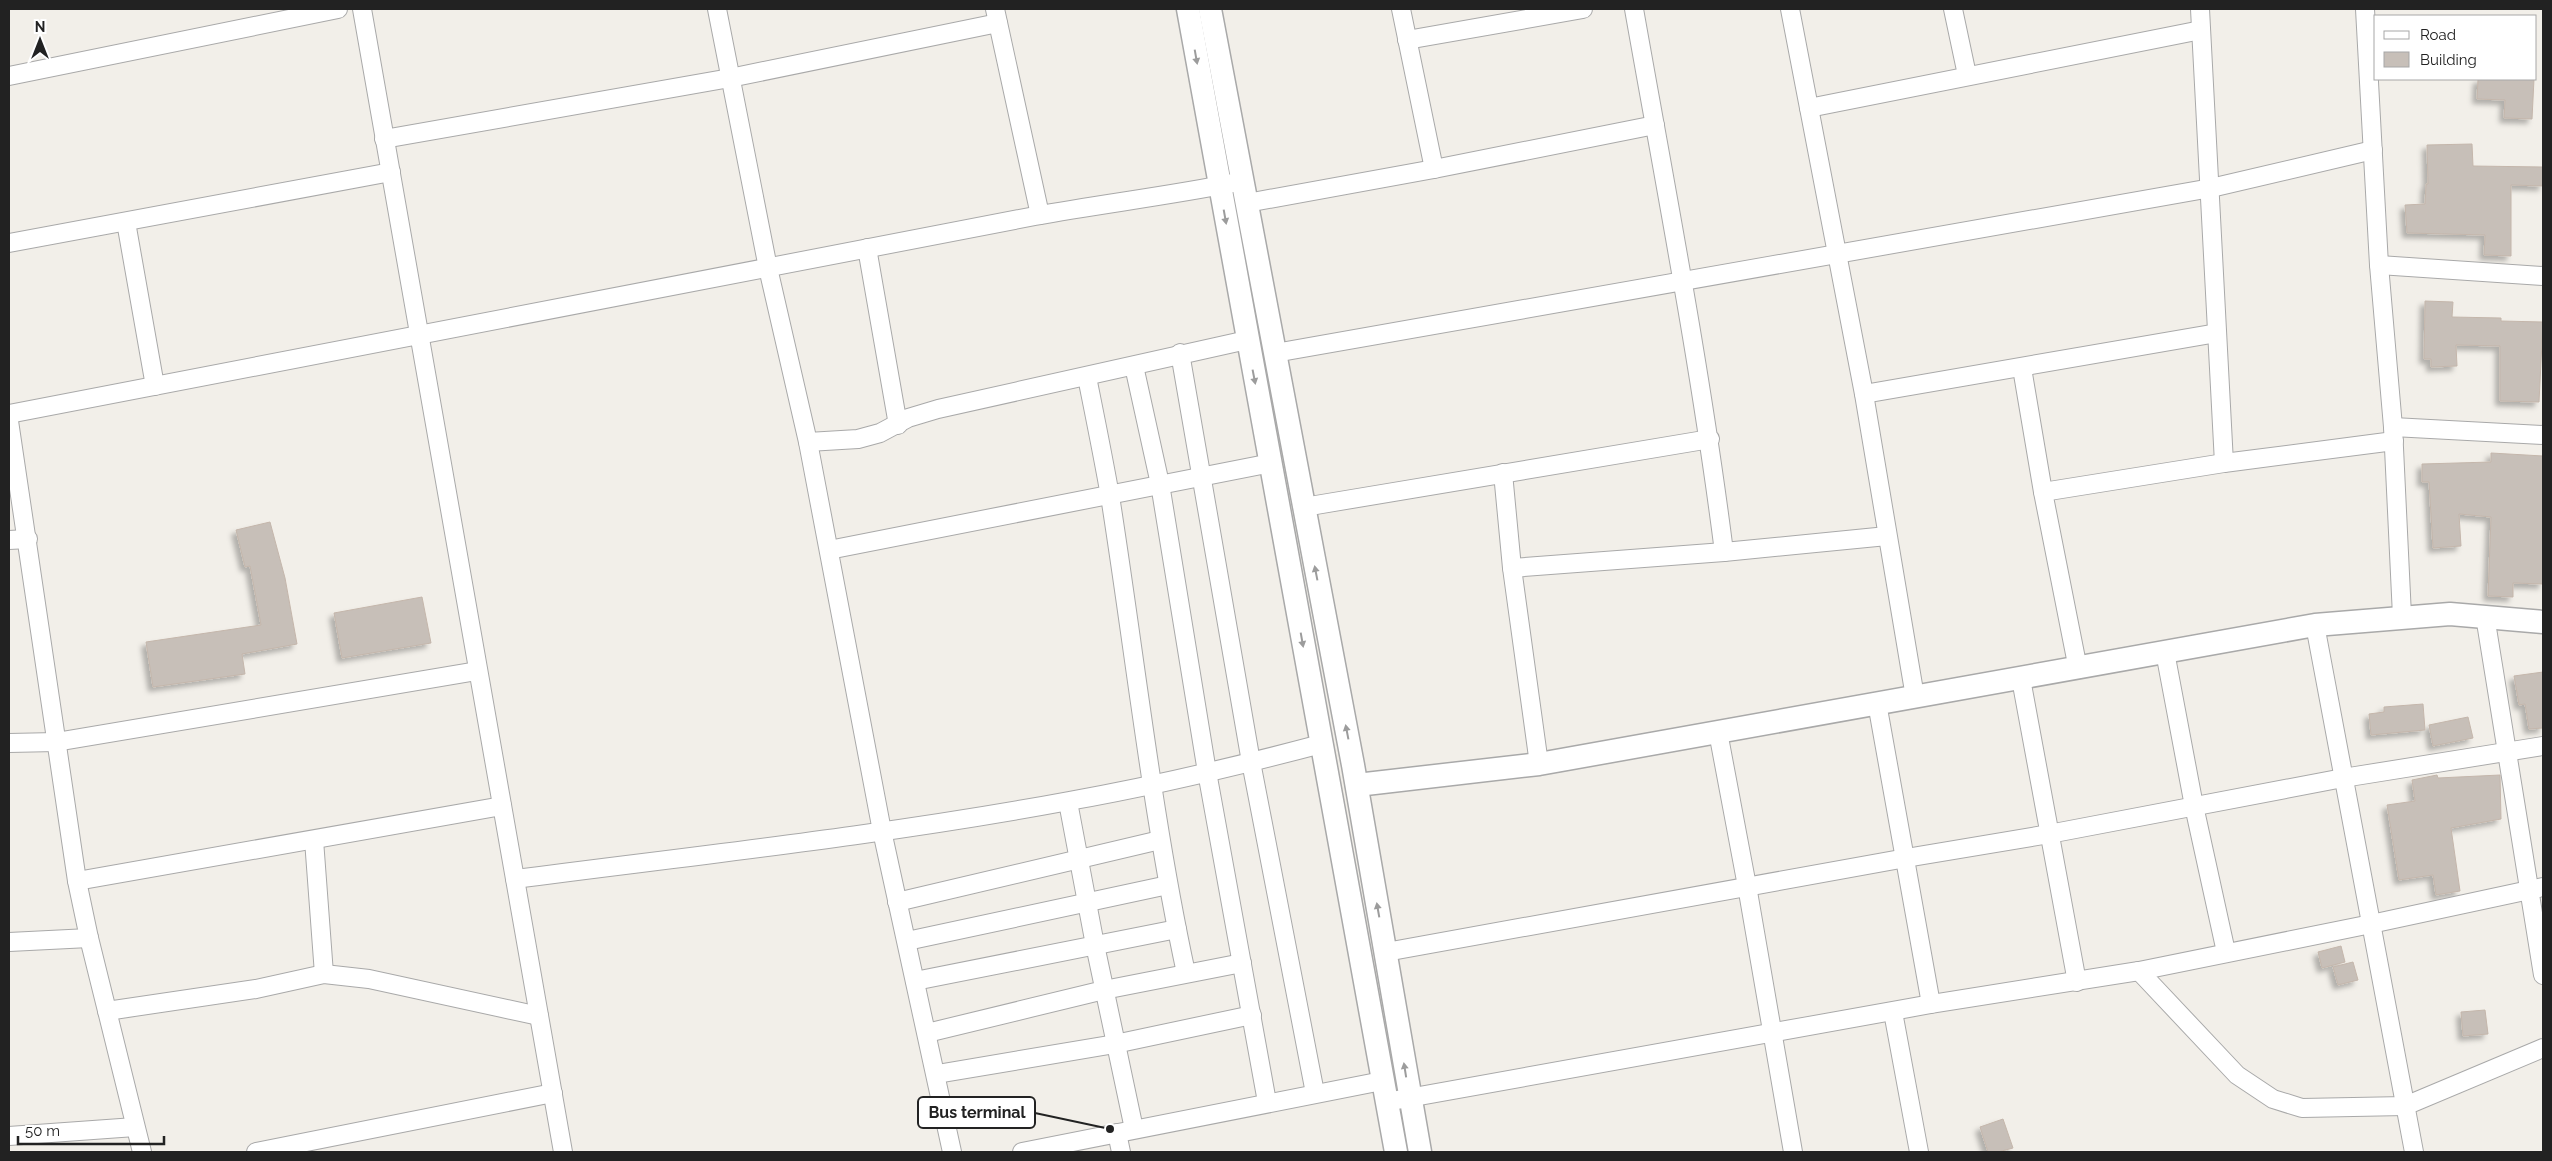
<svg xmlns="http://www.w3.org/2000/svg" width="2552" height="1161" font-family="Raleway,sans-serif">
<style>
.building{fill:#c7bfb8;stroke:#c4b6ab;filter:url(#shadow)}
.lines{fill:none;stroke-linecap:round;stroke-linejoin:round}
.minor-casing{stroke:#a9a9a9;stroke-width:20}
.tertiary-casing{stroke:#a9a9a9;stroke-width:25}
.minor{stroke:#fff;stroke-width:18}
.tertiary{stroke:#fff;stroke-width:22}
.oneway{fill:#9c9c9c}
.leader{fill:none;stroke:#222;stroke-width:2}
.callout-dot{fill:#222;stroke:#fff;stroke-width:2}
.callout{fill:#fff;stroke:#222;stroke-width:2}
.callout-label{font-size:16px;text-anchor:middle;font-weight:bold;fill:#222}
</style>
<defs>
<filter id="shadow"><feDropShadow dx="-4.5" dy="4.5" stdDeviation="2.5" flood-color="#0004"/></filter>
</defs>
<rect width="100%" height="100%" fill="#f2efe9"/>
<g class="building">
<path d="M 2478,79 L 2534,79 L 2532,119 L 2504,118 L 2505,100 L 2477,99 Z"/>
<path d="M 2472,144 L 2473,166 L 2543,167 L 2543,186 L 2511,185 L 2511,256 L 2484,255 L 2485,235 L 2407,233 L 2405,205 L 2425,204 L 2426,184 L 2428,184 L 2427,145 Z"/>
<path d="M 2425,301 L 2453,302 L 2452,317 L 2501,318 L 2501,321 L 2543,322 L 2539,402 L 2500,401 L 2500,346 L 2456,345 L 2457,366 L 2431,367 L 2431,359 L 2424,359 Z"/>
<path d="M 2491,453 L 2543,456 L 2543,584 L 2513,583 L 2513,597 L 2488,596 L 2491,517 L 2459,514 L 2461,546 L 2433,548 L 2429,482 L 2422,482 L 2422,464 L 2491,462 Z"/>
<path d="M 270,522 L 285,578 L 297,644 L 242,654 L 245,674 L 153,687 L 146,642 L 261,625 L 250,566 L 245,567 L 236,530 Z"/>
<path d="M 422,597 L 431,643 L 342,658 L 334,613 Z"/>
<path d="M 2543,672 L 2543,728 L 2529,729 L 2525,704 L 2519,705 L 2514,676 Z"/>
<path d="M 2423,704 L 2425,730 L 2371,735 L 2369,714 L 2384,712 L 2384,707 Z"/>
<path d="M 2468,717 L 2473,738 L 2433,746 L 2429,725 Z"/>
<path d="M 2437,775 L 2438,778 L 2500,775 L 2501,819 L 2451,828 L 2460,891 L 2436,895 L 2433,875 L 2399,880 L 2387,805 L 2415,801 L 2412,780 Z"/>
<path d="M 2341,946 L 2345,962 L 2322,968 L 2318,952 Z"/>
<path d="M 2353,962 L 2358,980 L 2338,985 L 2333,967 Z"/>
<path d="M 2485,1010 L 2488,1034 L 2463,1036 L 2461,1012 Z"/>
<path d="M 2003,1119 L 2013,1148 L 1998,1152 L 1988,1152 L 1980,1127 Z"/>
</g>
<g class="lines">
<g class="minor-casing">
<g id="minor">
<path d="M 362,9 L 563,1152"/>
<path d="M 717,9 L 768,268 L 808,442 L 882,831 L 952,1152"/>
<path d="M 995,9 L 1040,215"/>
<path d="M 1401,9 L 1434,169"/>
<path d="M 1634,9 C 1666,190 1701,370 1724,552"/>
<path d="M 1790,9 L 1864,394 L 1915,697"/>
<path d="M 1953,9 L 1967,75"/>
<path d="M 2200,9 L 2224,463"/>
<path d="M 2365,9 L 2379,265 L 2393,427 L 2402,616"/>
<path d="M 1407,40 L 1583,9"/>
<path d="M 9,76 L 338,9"/>
<path d="M 1809,108 L 2201,30"/>
<path d="M 384,139 L 730,78 L 998,23"/>
<path d="M 1247,203 L 1434,169 L 1655,125"/>
<path d="M 126,222 L 155,386"/>
<path d="M 9,243 L 391,172"/>
<path d="M 867,248 L 898,425"/>
<path d="M 2379,265 L 2543,276"/>
<path d="M 1180,353 L 1251,762 L 1315,1093"/>
<path d="M 1275,353 L 2211,188 L 2373,150"/>
<path d="M 1134,366 L 1160,484 L 1207,772 L 1267,1102"/>
<path d="M 2022,368 L 2043,492 L 2078,669"/>
<path d="M 1087,377 C 1095,417 1103,456 1110,496 C 1135,655 1152,815 1186,973"/>
<path d="M 1864,394 L 2217,333"/>
<path d="M 9,414 C 351,347 693,280 1035,216 C 1101,204 1167,196 1233,183"/>
<path d="M 9,421 L 77,881 L 89,938 L 142,1152"/>
<path d="M 2393,427 L 2543,435"/>
<path d="M 808,442 L 858,439 L 880,433 L 908,418 L 938,409 L 1247,340"/>
<path d="M 1503,473 L 1512,568 L 1539,764"/>
<path d="M 2043,492 L 2224,463 L 2394,441"/>
<path d="M 1304,507 L 1710,439"/>
<path d="M 9,540 L 28,539"/>
<path d="M 829,550 L 1271,463"/>
<path d="M 1512,568 L 1724,552 L 1887,536"/>
<path d="M 2485,616 L 2543,975"/>
<path d="M 2315,625 L 2414,1152"/>
<path d="M 2165,652 L 2194,806 L 2226,952"/>
<path d="M 2021,679 L 2077,982"/>
<path d="M 1877,703 L 1931,1004"/>
<path d="M 1718,732 L 1747,886 L 1793,1152"/>
<path d="M 9,743 L 56,742 L 477,671"/>
<path d="M 1068,802 L 1095,945 L 1134,1129"/>
<path d="M 314,840 L 324,974"/>
<path d="M 515,879 C 700,855 886,835 1069,801 C 1154,786 1238,766 1321,744"/>
<path d="M 77,881 L 502,806"/>
<path d="M 897,902 L 1160,840"/>
<path d="M 907,941 L 1168,885"/>
<path d="M 9,942 L 89,938"/>
<path d="M 1386,952 L 1906,858 L 2049,834 L 2343,778 L 2543,746"/>
<path d="M 2139,971 L 2237,1075 L 2273,1099 L 2302,1108 L 2405,1106 L 2543,1048"/>
<path d="M 915,981 L 1177,929"/>
<path d="M 107,1011 L 256,989 L 324,974 L 369,979 L 539,1016"/>
<path d="M 1893,1012 L 1919,1152"/>
<path d="M 927,1033 L 1104,990 L 1242,963"/>
<path d="M 937,1074 L 1115,1044 L 1252,1015"/>
<path d="M 1386,1102 L 1931,1004 L 2139,971 L 2371,924 L 2543,887"/>
<path d="M 1117,1133 L 1121,1152"/>
<path d="M 9,1136 L 135,1127"/>
<path d="M 256,1152 L 553,1093"/>
<path d="M 1022,1152 L 1382,1081"/>
</g>
</g>
<g class="tertiary-casing">
<g id="tertiary">
<path d="M 1188,9 L 1396,1152"/>
<path d="M 1210,9 L 1353,765 L 1420,1152"/>
<path d="M 1357,785 L 1539,764 L 2315,625 L 2450,614 L 2543,622"/>
</g>
</g>
<use href="#minor" class="minor"/>
<use href="#tertiary" class="tertiary"/>
</g>
<defs><path id="oneway-solid" d="M-6-.8H1V-3.2L6.5 0L1 3.2V.8H-6Z" transform="scale(1.25)"/></defs>
<g class="oneway">
<use href="#oneway-solid" transform="translate(1196 57) rotate(80)"/>
<use href="#oneway-solid" transform="translate(1225 217) rotate(80)"/>
<use href="#oneway-solid" transform="translate(1254 377) rotate(79)"/>
<use href="#oneway-solid" transform="translate(1316 573) rotate(-101)"/>
<use href="#oneway-solid" transform="translate(1302 640) rotate(80)"/>
<use href="#oneway-solid" transform="translate(1347 732) rotate(-101)"/>
<use href="#oneway-solid" transform="translate(1378 910) rotate(-100)"/>
<use href="#oneway-solid" transform="translate(1405 1070) rotate(-99)"/>
</g>
<path class="leader" d="M1110 1129L1035 1113"/>
<circle class="callout-dot" cx="1110" cy="1129" r="5"/>
<rect class="callout" x="918" y="1097" width="117" height="31" rx="5"/>
<g class="callout-label">
<text x="977" y="1118">Bus terminal</text>
</g>
<rect width="2552" height="1161" fill="none" stroke="#222222" stroke-width="20"/>
<rect x="2374" y="15" width="162" height="65" fill="#ffffff" stroke="#a7a7a7"/>
<rect x="2384" y="31" width="25" height="8" fill="#ffffff" stroke="#a7a7a7"/>
<text x="2420" y="40" font-size="15" fill="#222222">Road</text>
<rect x="2384" y="52" width="25" height="15" fill="#c7bfb8" stroke="#a7a7a7"/>
<text x="2420" y="65" font-size="15" fill="#222222">Building</text>
<g transform="translate(40 40)" stroke="#ffffff" stroke-width="4" paint-order="stroke">
<path d="M0-4L9 19L0 12L-9 19Z" fill="#222222"/>
<text y="-8" font-size="14" font-weight="bold" text-anchor="middle" fill="#222222">N</text>
</g>
<path d="M18 1136v8h146v-8" fill="none" stroke="#222222" stroke-width="2.5"/>
<text x="25" y="1136" font-size="15" fill="#222222" stroke="#ffffff" stroke-width="4" paint-order="stroke">50 m</text>
</svg>
